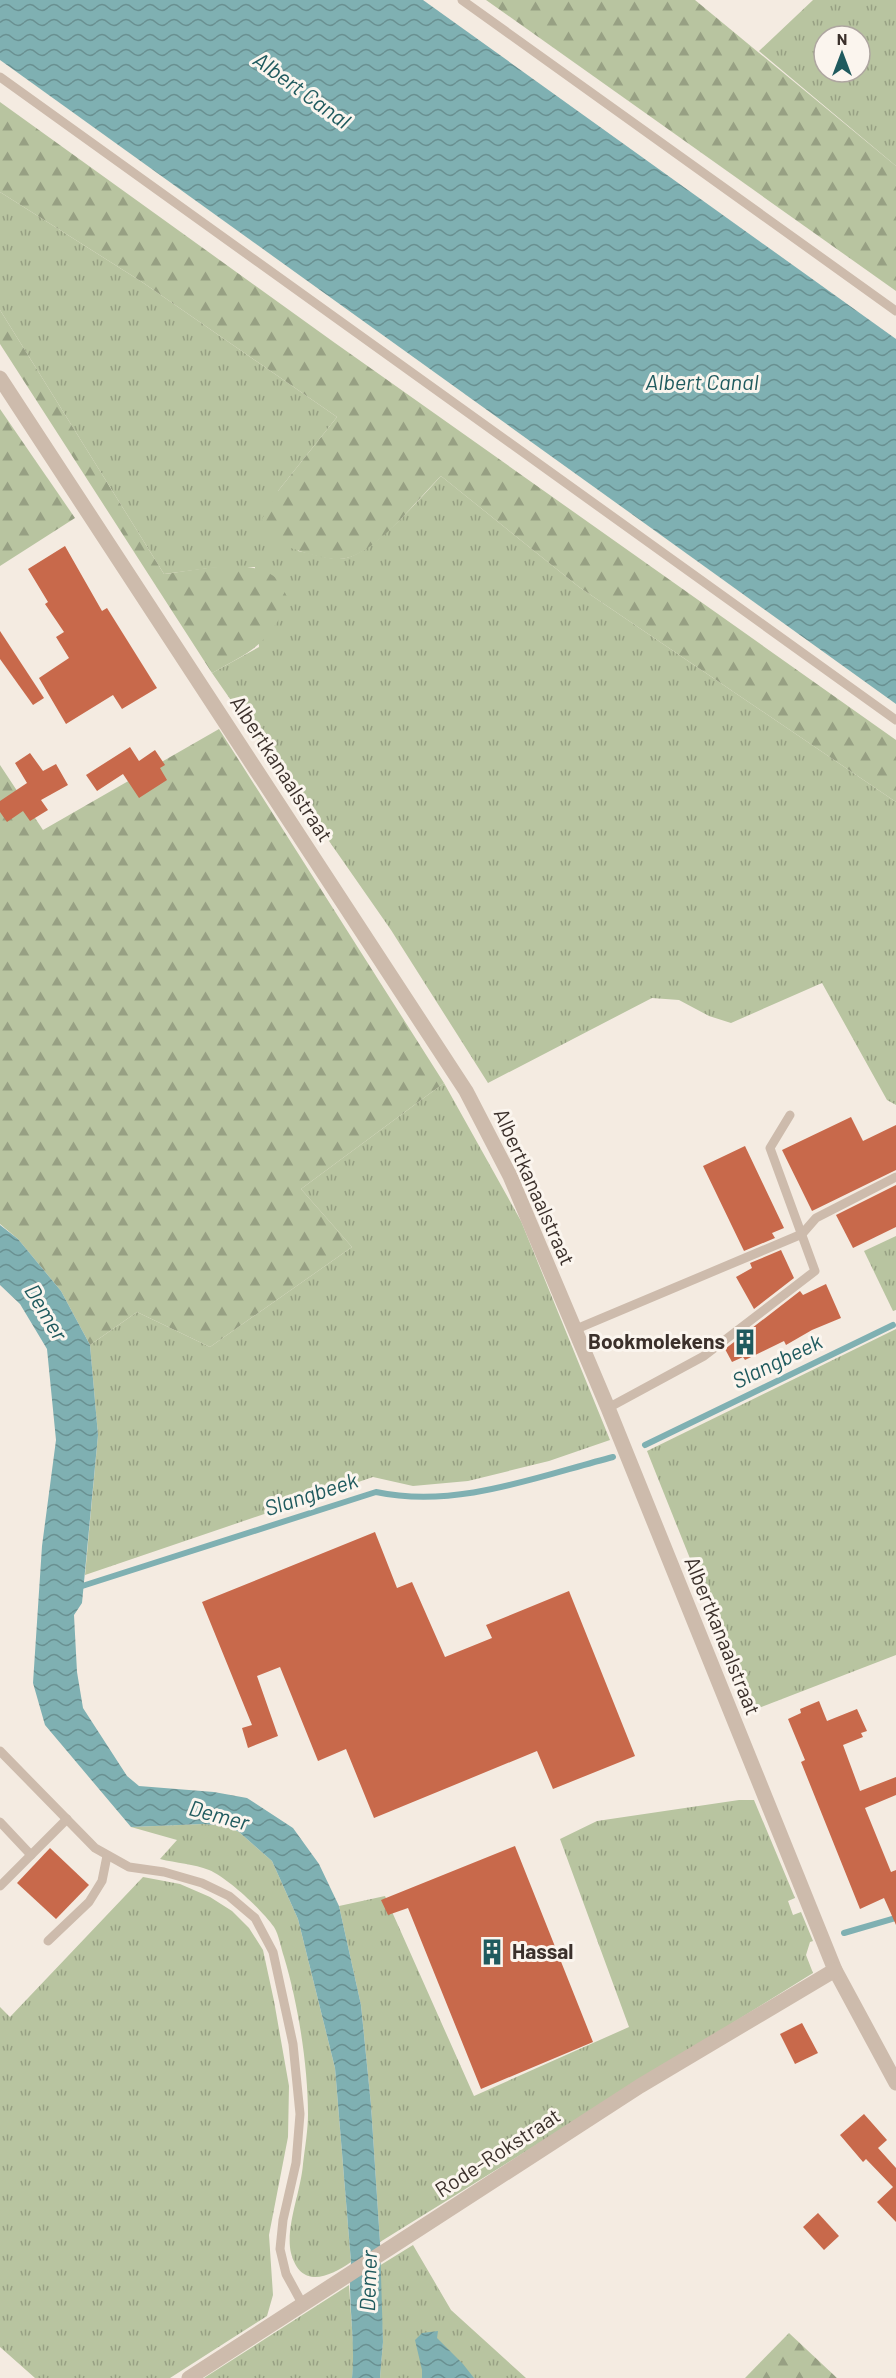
<svg xmlns="http://www.w3.org/2000/svg" width="896" height="2378" font-family="Barlow,sans-serif">
<style>
.grass{fill:url(#grass-tufts);fill-rule:evenodd}
.forest{fill:url(#forest-firs)}
.water{fill:url(#water-waves)}
.lines{fill:none;stroke-linecap:round;stroke-linejoin:round}
.stream{stroke:#7fb0b2;stroke-width:6}
.building{fill:#c8694b}
.service{stroke:#cdbbac;stroke-width:9}
.minor{stroke:#cdbbac;stroke-width:15}
.labels{text-anchor:middle;stroke-width:6;stroke-linejoin:round;paint-order:stroke}
.street-label{font-size:21px;fill:#3b302b;stroke:#fbf5ee}
.poi-label{font-size:21px;font-weight:bold;fill:#3b302b;stroke:#fbf5ee;text-anchor:end}
.water-label{font-size:22px;font-style:italic;fill:#1f5a5e;stroke:#fbf5ee}
</style>
<defs>
<pattern id="grass-tufts" width="24" height="20" patternUnits="userSpaceOnUse" patternTransform="scale(1.5)"><rect width="24" height="20" fill="#b8c4a0"/><path d="M3 7l-1-3M5 7V3M7 7l1-3M15 17l-1-3M17 17v-4M19 17l1-3" fill="none" stroke="#97a083"/></pattern>
<pattern id="forest-firs" width="22" height="20" patternUnits="userSpaceOnUse" patternTransform="scale(1.5)"><rect width="22" height="20" fill="#b8c4a0"/><path d="M5 1l3.5 6h-7zM16 11l3.5 6h-7z" fill="#97a083"/></pattern>
<pattern id="water-waves" width="16" height="10" patternUnits="userSpaceOnUse" patternTransform="scale(1.5)"><rect width="16" height="10" fill="#7fb0b2"/><path d="M0 5q4-4 8 0t8 0" fill="none" stroke="#699091"/></pattern>
</defs>
<rect width="100%" height="100%" fill="#f4ebe1"/>
<g class="grass">
<path d="M 813,0 L 896,0 L 896,166 L 759,51 ZM 824,36 L 860,36 L 860,72 L 824,72 Z"/>
<path d="M 0,192 L 142,282 L 337,417 L 278,491 L 298,551 C 311,553 326,559 339,559 C 370,559 419,499 441,476 L 579,587 L 896,802 L 896,1105 L 887,1100 L 822,983 L 731,1023 L 709,1016 L 679,1000 L 652,998 L 488,1083 L 391,930 L 212,673 L 259,647 L 255,567 L 210,568 L 164,574 L 0,310 Z"/>
<path d="M 444,1083 L 521,1221 L 610,1440 L 549,1461 L 468,1481 L 413,1486 L 373,1477 L 85,1575 L 98,1435 L 90,1345 L 137,1312 L 210,1347 L 352,1247 L 301,1189 Z"/>
<path d="M 896,1236 L 896,1310 L 893,1311 L 864,1251 Z"/>
<path d="M 896,1329 L 896,1655 L 751,1711 L 647,1451 Z"/>
<path d="M 739,1800 L 754,1800 L 795,1898 L 788,1901 L 793,1915 L 801,1912 L 813,1941 L 810,1942 L 806,1955 L 813,1973 L 380,2242 L 371,2105 L 361,2005 L 339,1906 L 385,1896 L 474,2096 L 629,2027 L 560,1839 L 597,1821 Z"/>
<path d="M 203,1824 L 228,1826 L 239,1832 L 272,1861 L 298,1919 L 335,2068 L 351,2262 C 329,2277 301,2290 291,2253 C 285,2228 301,2191 303,2164 C 305,2147 308,2130 308,2114 C 308,2066 298,2003 284,1957 C 281,1948 279,1935 274,1927 C 262,1910 228,1878 209,1870 C 194,1864 176,1863 160,1859 L 177,1840 L 131,1827 Z"/>
<path d="M 143,1877 L 180,1884 L 210,1897 L 232,1911 L 249,1928 L 263,1950 L 274,2001 L 289,2086 L 288,2137 L 269,2235 L 273,2295 L 267,2316 L 170,2378 L 35,2378 L 0,2347 L 0,2007 L 10,2017 Z"/>
<path d="M 413,2245 L 451,2310 L 526,2378 L 380,2378 L 383,2342 L 379,2266 Z"/>
<path d="M 349,2285 L 354,2357 L 352,2378 L 204,2378 Z"/>
</g>
<g class="forest">
<path d="M 486,0 L 695,0 L 896,166 L 896,291 Z"/>
<path d="M 0,102 L 335,343 L 896,740 L 896,802 L 579,587 L 441,476 C 417,499 373,559 339,559 C 320,560 282,545 264,538 L 262,519 L 278,491 L 337,417 L 142,282 L 0,192 Z"/>
<path d="M 0,310 L 164,574 C 194,571 255,555 278,580 C 282,585 285,594 289,600 C 268,645 253,650 212,673 L 0,344 Z"/>
<path d="M 0,409 L 75,518 L 0,566 Z"/>
<path d="M 219,729 L 444,1083 L 301,1189 L 352,1247 L 210,1347 L 137,1312 L 90,1345 L 61,1291 L 18,1239 L 0,1224 L 0,765 L 43,830 Z"/>
<path d="M 789,2333 L 837,2378 L 745,2378 Z"/>
</g>
<g class="water">
<path d="M 0,0 L 423,0 L 896,339 L 896,704 L 0,60 Z"/>
<path d="M 0,1225 L 18,1239 L 61,1291 L 90,1345 L 98,1435 L 82,1603 L 74,1615 L 77,1672 L 83,1708 L 127,1776 L 139,1786 L 214,1792 L 247,1798 L 293,1828 L 319,1864 L 339,1906 L 361,2005 L 371,2105 L 380,2242 L 383,2342 L 380,2378 L 352,2378 C 356,2339 347,2301 351,2262 L 335,2068 L 298,1919 L 272,1861 L 239,1832 L 228,1826 L 203,1824 L 131,1827 L 45,1725 L 33,1683 L 42,1546 L 56,1440 L 47,1349 L 20,1304 L 0,1285 Z"/>
<path d="M 438,2331 L 437,2338 L 463,2364 L 474,2378 L 422,2378 L 422,2370 L 415,2340 L 422,2333 Z"/>
</g>
<g class="lines">
<g class="stream">
<path d="M 645,1445 L 893,1325"/>
<path d="M 76,1588 L 376,1492 C 456,1509 536,1477 613,1457"/>
<path d="M 844,1933 L 896,1918"/>
</g>
</g>
<g class="building">
<path d="M 65,546 L 102,611 L 107,608 L 157,688 L 122,709 L 113,695 L 66,724 L 39,678 L 69,658 L 56,637 L 64,632 L 45,604 L 48,602 L 28,569 Z"/>
<path d="M 0,631 L 44,698 L 33,705 L 0,659 Z"/>
<path d="M 130,747 L 139,761 L 155,750 L 165,765 L 160,768 L 167,780 L 139,798 L 123,774 L 97,791 L 86,775 Z"/>
<path d="M 30,753 L 43,771 L 56,764 L 68,785 L 41,800 L 48,810 L 30,821 L 23,811 L 7,822 L 0,812 L 0,801 L 27,783 L 15,763 Z"/>
<path d="M 851,1117 L 863,1141 L 896,1125 L 896,1170 L 812,1211 L 782,1150 Z"/>
<path d="M 745,1146 L 784,1228 L 772,1233 L 775,1238 L 744,1251 L 703,1166 Z"/>
<path d="M 896,1185 L 896,1227 L 853,1248 L 836,1215 Z"/>
<path d="M 781,1250 L 794,1278 L 754,1309 L 736,1277 L 752,1268 L 750,1263 Z"/>
<path d="M 826,1284 L 841,1318 L 812,1330 L 786,1345 L 784,1341 L 745,1360 L 743,1357 L 732,1362 L 725,1349 L 800,1291 L 803,1295 Z"/>
<path d="M 375,1532 L 397,1588 L 412,1582 L 445,1657 L 492,1638 L 486,1625 L 569,1591 L 635,1756 L 553,1789 L 537,1751 L 374,1818 L 346,1749 L 318,1761 L 280,1667 L 257,1676 L 278,1736 L 248,1748 L 242,1728 L 252,1725 L 202,1602 Z"/>
<path d="M 819,1701 L 827,1721 L 857,1709 L 867,1731 L 861,1733 L 863,1737 L 843,1745 L 860,1791 L 896,1777 L 896,1795 L 865,1808 L 891,1872 L 896,1870 L 896,1925 L 884,1898 L 860,1909 L 801,1762 L 805,1760 L 788,1719 L 801,1713 L 800,1709 Z"/>
<path d="M 515,1846 L 593,2042 L 481,2089 L 408,1908 L 388,1915 L 381,1900 Z"/>
<path d="M 50,1848 L 89,1885 L 56,1919 L 17,1883 Z"/>
<path d="M 802,2023 L 818,2053 L 795,2064 L 780,2034 Z"/>
<path d="M 864,2114 L 887,2140 L 878,2148 L 896,2168 L 896,2222 L 877,2202 L 893,2187 L 866,2159 L 863,2162 L 840,2135 Z"/>
<path d="M 818,2213 L 839,2236 L 824,2250 L 803,2227 Z"/>
</g>
<g class="lines">
<g class="service">
<path d="M 462,0 L 896,311"/>
<path d="M 0,77 L 896,720"/>
<path d="M 574,1330 L 802,1234 L 816,1218 L 896,1177"/>
<path d="M 608,1408 L 704,1356 L 815,1271 L 770,1148 L 790,1115"/>
<path d="M 0,1751 L 95,1848 L 129,1867 L 164,1872 L 202,1883 L 229,1896 L 255,1918 L 273,1952 L 293,2044 L 300,2114 L 296,2163 L 283,2220 L 280,2249 L 286,2274 L 303,2305"/>
<path d="M 0,1822 L 31,1855"/>
<path d="M 0,1886 L 67,1819"/>
<path d="M 48,1941 L 89,1902 L 102,1881 L 107,1856"/>
</g>
<g class="minor">
<path d="M 0,378 L 466,1091 L 510,1176 L 608,1408 L 835,1970 L 896,2083"/>
<path d="M 189,2378 L 640,2086 L 835,1970"/>
</g>
</g>
<defs>
<g id="building-bare" transform="scale(2.07)"><path d="M-4-6H4V6H1V3H-1V6H-4ZM-2.5-4.3h1.7v1.8h-1.7ZM.8-4.3h1.7v1.8H.8ZM-2.5-1h1.7V.8h-1.7ZM.8-1h1.7V.8H.8Z" fill="#1f5a5e" stroke="#fbf5ee" stroke-width="2.5" paint-order="stroke"/></g>
</defs>
<g fill-rule="evenodd">
<use href="#building-bare" x="745" y="1342"/>
<use href="#building-bare" x="492" y="1952"/>
</g>
<g class="labels">
<g class="street-label">
<text transform="translate(281 769) rotate(57)" y="7">Albertkanaalstraat</text>
<text transform="translate(534 1187) rotate(66)" y="7">Albertkanaalstraat</text>
<text transform="translate(722 1636) rotate(68)" y="7">Albertkanaalstraat</text>
<text transform="translate(498 2153) rotate(-33)" y="7">Rode-Rokstraat</text>
</g>
<g class="poi-label">
<text x="725" y="1349">Bookmolekens</text>
<text x="512" y="1959" text-anchor="start">Hassal</text>
</g>
<g class="water-label">
<text transform="translate(302 90) rotate(36)" y="8">Albert Canal</text>
<text x="702" y="390">Albert Canal</text>
<text transform="translate(46 1312) rotate(59)" y="8">Demer</text>
<text transform="translate(777 1361) rotate(-26)" y="8">Slangbeek</text>
<text transform="translate(311 1494) rotate(-18)" y="8">Slangbeek</text>
<text transform="translate(219 1815) rotate(15)" y="8">Demer</text>
<text transform="translate(368 2281) rotate(-88)" y="8">Demer</text>
</g>
</g>
<g transform="translate(842 54)"><circle r="28" fill="#fbf5ee" stroke="#aea6a0" stroke-width="1.5"/>
<path d="M0-4.5L10 22L0 15L-10 22Z" fill="#1f5a5e"/>
<text y="-9" font-size="16" font-weight="bold" text-anchor="middle" fill="#3b302b">N</text>
</g>
</svg>
